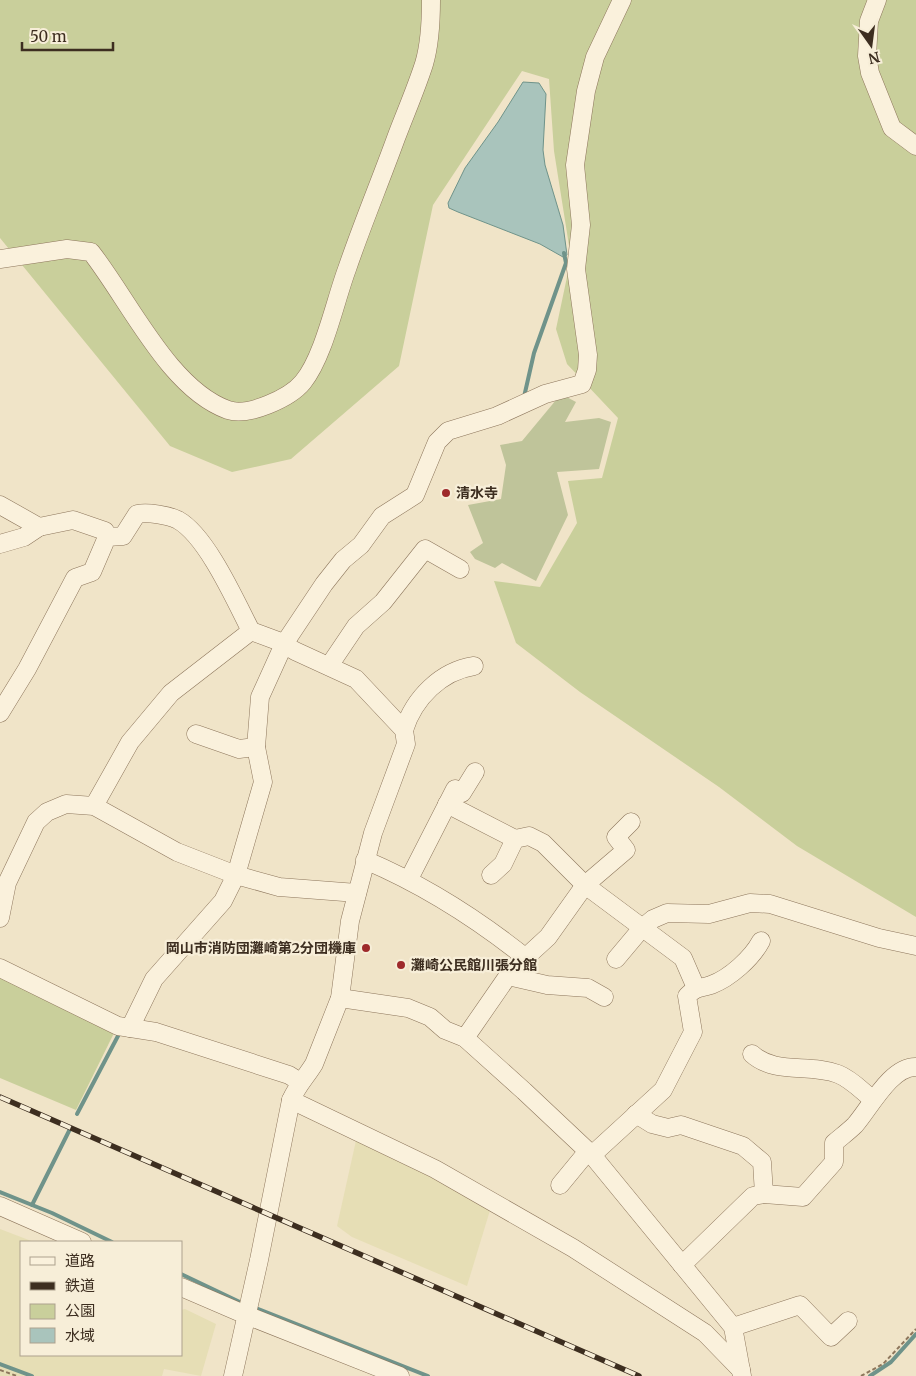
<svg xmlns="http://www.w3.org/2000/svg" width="916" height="1376" font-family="Merriweather,'Noto Sans JP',serif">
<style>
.farmland{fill:#e6deb5}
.green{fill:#c9cf9b}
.cemetery{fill:#bfc49a}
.water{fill:#a9c4bc;stroke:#6f938a}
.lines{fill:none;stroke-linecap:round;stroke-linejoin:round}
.stream{stroke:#6f938a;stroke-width:4}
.minor-casing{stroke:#8d765c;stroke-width:19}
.path{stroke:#8d765c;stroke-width:2;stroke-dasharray:4 2.5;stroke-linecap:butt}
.minor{stroke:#faf1dc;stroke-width:18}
.rail-casing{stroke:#3d2e20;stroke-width:5.5}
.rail{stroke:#f7eed8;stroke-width:4;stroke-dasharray:11;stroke-linecap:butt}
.poi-dot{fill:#9e2a2b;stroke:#f7eed8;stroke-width:2}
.labels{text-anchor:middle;stroke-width:4.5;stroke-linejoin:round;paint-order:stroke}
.poi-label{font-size:14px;font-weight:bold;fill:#3d2e20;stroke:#f7eed8;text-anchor:start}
</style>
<rect width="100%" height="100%" fill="#f0e4c8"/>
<g class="farmland">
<path d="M 357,1136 L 491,1207 L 467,1286 L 352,1237 L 337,1226 Z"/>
<path d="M 0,1229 L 34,1242 L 21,1242 L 21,1355 L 181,1355 L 181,1310 L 185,1309 L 216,1324 L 201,1376 L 164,1369 L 162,1376 L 0,1376 Z"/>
</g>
<g class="green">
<path d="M 0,0 L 916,0 L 916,917 L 797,846 L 719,787 L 580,692 L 516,643 L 494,581 L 540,587 L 577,523 L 568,481 L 602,478 L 618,418 L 567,364 L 556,329 L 571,258 L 554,151 L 549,79 L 522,71 L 433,205 L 399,366 L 291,459 L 232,472 L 170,446 L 0,238 Z"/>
<path d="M 0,976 L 115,1031 L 76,1110 L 0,1078 Z"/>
</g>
<path class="cemetery" d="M 561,394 L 576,402 L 565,422 L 599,418 L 611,422 L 599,469 L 557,472 L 568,515 L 536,581 L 502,563 L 495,568 L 475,559 L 470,552 L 483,543 L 468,505 L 501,499 L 506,465 L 500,445 L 522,441 Z"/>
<path class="water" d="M 523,82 L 539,83 L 546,94 L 543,150 L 545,165 L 563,225 L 567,255 L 563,257 L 540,244 L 458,212 L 449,208 L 448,203 L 465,168 L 498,122 Z"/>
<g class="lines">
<g class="stream">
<path d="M 524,397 L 534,353 L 566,263 L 564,253"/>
<path d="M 77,1114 L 119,1034"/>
<path d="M 0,1192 L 52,1213 L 112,1242"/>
<path d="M 32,1205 L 70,1129"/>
<path d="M 181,1274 L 244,1304"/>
<path d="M 253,1307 L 428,1376"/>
<path d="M 0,1364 L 32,1376"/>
<path d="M 870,1376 L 891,1362 L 916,1334"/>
</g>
<g class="minor-casing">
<g id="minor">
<path d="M 877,0 L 869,21 L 867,56 L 870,73 L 892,128 L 916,146"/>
<path d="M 0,259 L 67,249 L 91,252 C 129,300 169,389 228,410 C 248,417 290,398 303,382 C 324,356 335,301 347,269 C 362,225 380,182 396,138 C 405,114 416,89 424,64 C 430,44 431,21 431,0"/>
<path d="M 0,505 L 39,527 L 73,520 L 105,531 L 107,537"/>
<path d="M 0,544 L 24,537 L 39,527"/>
<path d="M 329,666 L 356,626 L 383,602 L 425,549 L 460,569"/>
<path d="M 0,713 L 27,669 L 75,578 L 92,572 L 107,537 L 123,536 L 137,514 C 148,512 168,515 178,520 C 207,536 236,602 251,631 L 278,641 L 295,651 L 356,679 L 404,730 L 406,744 L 373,833 L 350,921 L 340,998 L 314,1064 C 306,1077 297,1086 291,1100 L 259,1260 L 233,1376"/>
<path d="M 404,730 C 414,698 441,671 474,666"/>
<path d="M 196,734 L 239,749 L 256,747"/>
<path d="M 447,804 L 515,839"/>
<path d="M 94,806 L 130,742 L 171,693 L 251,631"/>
<path d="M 365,860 C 424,885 476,918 526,958"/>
<path d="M 491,875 L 503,864 L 515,839 L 529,836 L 543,843 L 585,885 L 683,958 L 696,988"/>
<path d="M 409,879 L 455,789 L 462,793 L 475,772"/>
<path d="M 0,918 L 7,883 L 36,822 L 47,812 L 66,804 L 94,806 L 177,852 L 236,875 L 279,887 L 357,893"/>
<path d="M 616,959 L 642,928 L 653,919 L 667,913 L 709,914 L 750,903 L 770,904 L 879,938 L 916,946"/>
<path d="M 0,968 L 118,1026 L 156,1032 L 289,1075 L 300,1082"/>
<path d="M 508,976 L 547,985 L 588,988 L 604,997"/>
<path d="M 340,998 L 408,1008 L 430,1017 L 445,1030 L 465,1038 L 524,1091 L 592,1155 L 733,1327 L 742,1376"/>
<path d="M 130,1028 L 154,979 L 223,901 L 236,875 L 263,782 L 256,747 L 260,697 L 284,644 L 324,584 L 343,560 L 361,545 L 382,516 L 415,495 L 437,442 L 448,431 L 497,416 L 545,394 L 582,384 L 587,370 L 588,355 L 576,269 L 581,225 L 575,165 L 586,91 L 595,57 L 622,0"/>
<path d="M 465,1038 L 512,970 L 548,937 L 585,885 L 626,850 L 616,837 L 631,822"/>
<path d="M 752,1054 C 775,1075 810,1063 838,1074 C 851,1079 861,1090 872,1099"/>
<path d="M 291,1100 L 435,1169 L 573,1248 L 705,1333 L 741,1370"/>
<path d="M 636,1114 L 652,1124 L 668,1128 L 681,1125 L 743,1146 L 762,1162 L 764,1194"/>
<path d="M 592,1155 L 663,1090 L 693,1032 L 687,996 C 697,986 699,989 711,985 C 730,978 752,958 761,941"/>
<path d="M 560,1185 L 588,1151"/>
<path d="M 0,1206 L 82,1242"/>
<path d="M 682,1265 L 753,1196 L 764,1194 L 803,1197 L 834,1162 L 834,1143 C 841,1137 849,1131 855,1125 C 870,1108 891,1066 916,1067"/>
<path d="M 181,1287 L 246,1315 L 400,1376"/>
<path d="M 733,1327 L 800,1305 L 831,1337 L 848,1321"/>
</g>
</g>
<g class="path">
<path d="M 0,1370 L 17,1376"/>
<path d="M 861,1376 L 883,1364 L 916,1329"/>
</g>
<use href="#minor" class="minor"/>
<g class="rail-casing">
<path id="rail" d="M 0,1097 L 639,1376"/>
</g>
<use href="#rail" class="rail"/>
</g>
<g class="poi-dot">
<circle cx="446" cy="493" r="5"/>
<circle cx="366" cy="948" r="5"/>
<circle cx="401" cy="965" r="5"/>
</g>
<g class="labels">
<g class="poi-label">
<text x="456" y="498">清水寺</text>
<text x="356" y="953" text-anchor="end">岡山市消防団灘崎第2分団機庫</text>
<text x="411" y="970">灘崎公民館川張分館</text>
</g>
</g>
<rect x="20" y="1241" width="162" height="115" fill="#f7eed8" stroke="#ada18e"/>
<rect x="30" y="1257" width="25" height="8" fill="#faf1dc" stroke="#ada18e"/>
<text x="65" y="1266" font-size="15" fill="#3d2e20">道路</text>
<rect x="30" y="1282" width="25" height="8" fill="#3d2e20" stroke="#ada18e"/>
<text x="65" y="1291" font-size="15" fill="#3d2e20">鉄道</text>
<rect x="30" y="1304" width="25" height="15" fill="#c9cf9b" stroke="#ada18e"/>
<text x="65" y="1316" font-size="15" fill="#3d2e20">公園</text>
<rect x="30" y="1328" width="25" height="15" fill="#a9c4bc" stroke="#ada18e"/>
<text x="65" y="1341" font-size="15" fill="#3d2e20">水域</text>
<g transform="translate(871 45) rotate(166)" stroke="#f7eed8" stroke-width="4" paint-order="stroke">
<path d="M0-4L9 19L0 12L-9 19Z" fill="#3d2e20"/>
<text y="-8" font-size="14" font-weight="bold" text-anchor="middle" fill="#3d2e20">N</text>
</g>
<path d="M22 42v8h91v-8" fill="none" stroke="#3d2e20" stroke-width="2.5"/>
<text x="30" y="42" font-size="15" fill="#3d2e20" stroke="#f7eed8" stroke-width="4" paint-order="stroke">50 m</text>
</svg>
